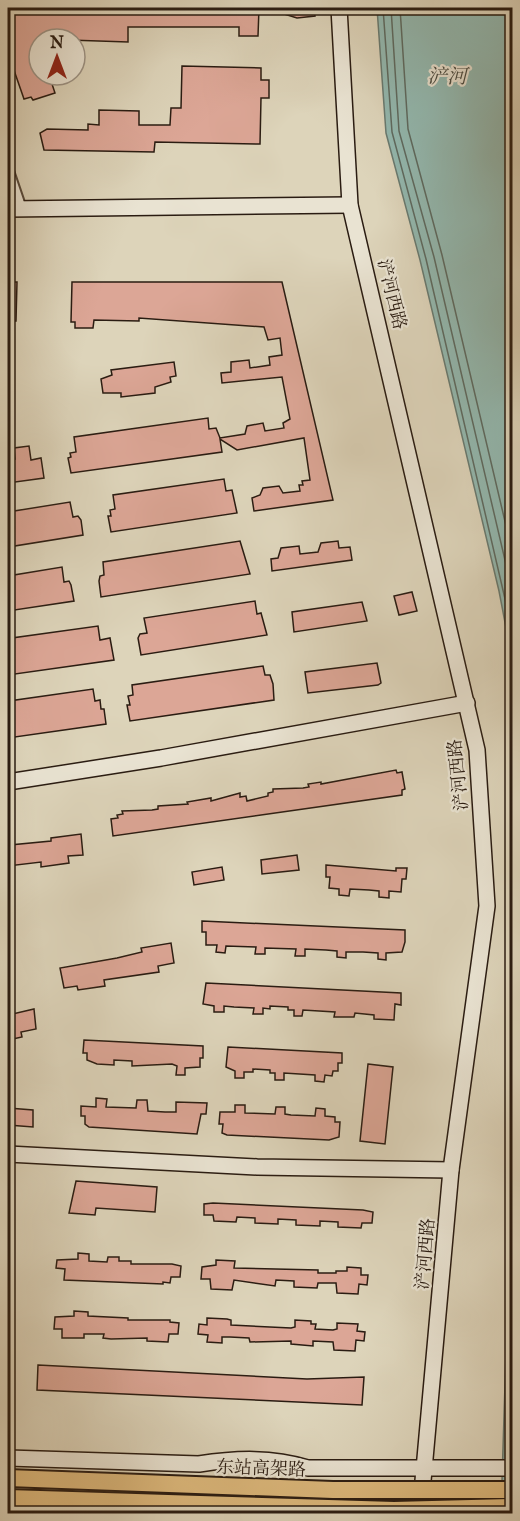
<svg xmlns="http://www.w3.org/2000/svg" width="520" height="1521" font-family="'IM FELL English','Noto Serif SC',serif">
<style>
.water{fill:#93b8af;stroke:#697a70;stroke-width:1.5}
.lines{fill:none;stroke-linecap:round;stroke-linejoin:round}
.shore{stroke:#5e6a60;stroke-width:1.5}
.building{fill:#dca696;stroke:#2a1c12;stroke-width:1.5}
.street-casing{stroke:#574a3c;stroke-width:14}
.secondary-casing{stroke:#2a1c12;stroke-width:18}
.street{stroke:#e9e3d2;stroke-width:10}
.secondary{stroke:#e9e3d2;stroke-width:15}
.primary-bridge-casing{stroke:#2a1c12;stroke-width:20;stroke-linecap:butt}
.primary-bridge{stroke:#deba7d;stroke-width:16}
.labels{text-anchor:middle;stroke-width:4.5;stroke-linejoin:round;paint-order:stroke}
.street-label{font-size:18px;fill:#2a1c12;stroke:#e9e3d2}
.water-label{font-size:20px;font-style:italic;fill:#4a4b41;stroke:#e9e3d2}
</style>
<rect width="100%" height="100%" fill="#ddd4ba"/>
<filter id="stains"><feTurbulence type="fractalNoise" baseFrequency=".00333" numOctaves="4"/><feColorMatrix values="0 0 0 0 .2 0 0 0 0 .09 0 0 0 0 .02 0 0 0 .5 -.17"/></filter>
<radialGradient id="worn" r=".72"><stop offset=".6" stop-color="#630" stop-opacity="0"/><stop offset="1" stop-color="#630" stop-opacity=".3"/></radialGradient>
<g class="water">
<path d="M 377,8 L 512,8 L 512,659 L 499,591 L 420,260 L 386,133 Z"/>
<path d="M 512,1159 L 512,1513 L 501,1513 Z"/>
</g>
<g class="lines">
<g class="shore">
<path d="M 383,8 L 392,132 L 426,259 L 512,629"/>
<path d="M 391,8 L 399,131 L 434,257 L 512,590"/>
<path d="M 400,8 L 408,129 L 442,255 L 512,551"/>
<path d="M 509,1459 L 512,1341"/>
</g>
</g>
<g class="building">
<path d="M 8,8 L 259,8 L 258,36 L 239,36 L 239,27 L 128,27 L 128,42 L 39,39 L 35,42 L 39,52 L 39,75 L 49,75 L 55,93 L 33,100 L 31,97 L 24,99 L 8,53 Z"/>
<path d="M 271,8 L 314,8 L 315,16 L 297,18 L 271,10 Z"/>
<path d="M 182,66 L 261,68 L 261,80 L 269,80 L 269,98 L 261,98 L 260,144 L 155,142 L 154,152 L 44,150 L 40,133 L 47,129 L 88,130 L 88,124 L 99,125 L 99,110 L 139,111 L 139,125 L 170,125 L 171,108 L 181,108 Z"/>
<path d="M 8,282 L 17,282 L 16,321 L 8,321 Z"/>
<path d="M 72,282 L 282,282 L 333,500 L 254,511 L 252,498 L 260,495 L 263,488 L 279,486 L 283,493 L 300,491 L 299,485 L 303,485 L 302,481 L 310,480 L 304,438 L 237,450 L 220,439 L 222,452 L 71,473 L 68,458 L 71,457 L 70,453 L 76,452 L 74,437 L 208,418 L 209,429 L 216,428 L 220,438 L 245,434 L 247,426 L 263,423 L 265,431 L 284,428 L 283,423 L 290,419 L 282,377 L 222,383 L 221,373 L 231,372 L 231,362 L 249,360 L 250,368 L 270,365 L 269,357 L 282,355 L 280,338 L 268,340 L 264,327 L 139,318 L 139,321 L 94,320 L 93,328 L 75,328 L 75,322 L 71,322 Z"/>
<path d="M 174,362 L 176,376 L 170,377 L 171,382 L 155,387 L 155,393 L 121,397 L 121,393 L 103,393 L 101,379 L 112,375 L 111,370 Z"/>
<path d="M 29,446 L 31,460 L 41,458 L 44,478 L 8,483 L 8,460 L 15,459 L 14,448 Z"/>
<path d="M 224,479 L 226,491 L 232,490 L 237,513 L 111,532 L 108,516 L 111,516 L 110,510 L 115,509 L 113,495 Z"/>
<path d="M 70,502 L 73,517 L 78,516 L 81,520 L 83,535 L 8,547 L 8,512 Z"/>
<path d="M 240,541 L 250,574 L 101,597 L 99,581 L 100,576 L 104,575 L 103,562 Z"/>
<path d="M 338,541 L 339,548 L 350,547 L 352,560 L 272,571 L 271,559 L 278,558 L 281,548 L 299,546 L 300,554 L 318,552 L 321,543 Z"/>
<path d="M 62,567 L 64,582 L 69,581 L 71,585 L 74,601 L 8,611 L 8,576 Z"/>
<path d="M 412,592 L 417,611 L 399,615 L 394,596 Z"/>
<path d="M 255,601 L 257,614 L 261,613 L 267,635 L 141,655 L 138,638 L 140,634 L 147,633 L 144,618 Z"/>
<path d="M 362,602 L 367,621 L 294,632 L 292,612 Z"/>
<path d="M 98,626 L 100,640 L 110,638 L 114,660 L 8,675 L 8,651 L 13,650 L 12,638 Z"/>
<path d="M 377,663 L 381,683 L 378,685 L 308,693 L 305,672 Z"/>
<path d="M 263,666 L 265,675 L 270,675 L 273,684 L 274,700 L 130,721 L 127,705 L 130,705 L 128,696 L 133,695 L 132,685 Z"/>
<path d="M 93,689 L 95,701 L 100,700 L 101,709 L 104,709 L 106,724 L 8,738 L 9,701 Z"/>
<path d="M 396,770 L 397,773 L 402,772 L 405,789 L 402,790 L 402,795 L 113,836 L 111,819 L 118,818 L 117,815 L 123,814 L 122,811 L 152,810 L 158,809 L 158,806 L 188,804 L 187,802 L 211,798 L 211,801 L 240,793 L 240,797 L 246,796 L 247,801 L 268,796 L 268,793 L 273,792 L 273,789 L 303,788 L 309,787 L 308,784 L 321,782 L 321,784 Z"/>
<path d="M 81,834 L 83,855 L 68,856 L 69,863 L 41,867 L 41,862 L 8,866 L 10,845 L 51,841 L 51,838 Z"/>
<path d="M 297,855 L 299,870 L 262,874 L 261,860 Z"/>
<path d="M 326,865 L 396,871 L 396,868 L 407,868 L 406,879 L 402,879 L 401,892 L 389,891 L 389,898 L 379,897 L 379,891 L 369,890 L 350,889 L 349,896 L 339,895 L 339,889 L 329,888 L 330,877 L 326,877 Z"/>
<path d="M 222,867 L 224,880 L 194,885 L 192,872 Z"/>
<path d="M 202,921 L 405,930 L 405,942 L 402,952 L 386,953 L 386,960 L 378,959 L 378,953 L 363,952 L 346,952 L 346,958 L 337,957 L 337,951 L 326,950 L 305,949 L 305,956 L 295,956 L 296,949 L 265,948 L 265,954 L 255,954 L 256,947 L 226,946 L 225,953 L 216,952 L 217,945 L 206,945 L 206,932 L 202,932 Z"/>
<path d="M 171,943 L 174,963 L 158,966 L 159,972 L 104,980 L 105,986 L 78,990 L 77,986 L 64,988 L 60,968 L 117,958 L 142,952 L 141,948 Z"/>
<path d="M 206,983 L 401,993 L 401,1005 L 395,1004 L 394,1020 L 374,1019 L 374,1015 L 355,1013 L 354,1017 L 334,1017 L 335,1012 L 303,1010 L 302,1016 L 294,1016 L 294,1010 L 288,1010 L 288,1007 L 270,1006 L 270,1009 L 263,1008 L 263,1014 L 253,1014 L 254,1008 L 234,1007 L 224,1006 L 224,1012 L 214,1012 L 214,1006 L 203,1004 Z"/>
<path d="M 34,1009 L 36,1029 L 21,1032 L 22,1037 L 8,1040 L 8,1015 Z"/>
<path d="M 84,1040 L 203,1046 L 203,1058 L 200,1058 L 200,1067 L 185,1068 L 185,1075 L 176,1075 L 177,1066 L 172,1064 L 132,1066 L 132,1061 L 114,1060 L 114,1065 L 97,1064 L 87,1060 L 87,1053 L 83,1053 Z"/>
<path d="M 228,1047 L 342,1053 L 342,1063 L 338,1063 L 338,1071 L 333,1071 L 332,1076 L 325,1075 L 324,1082 L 315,1081 L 315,1075 L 284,1073 L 284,1080 L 275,1080 L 275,1073 L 270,1073 L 270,1070 L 253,1069 L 253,1072 L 244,1072 L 244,1078 L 235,1078 L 235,1071 L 226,1067 Z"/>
<path d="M 368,1064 L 393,1067 L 385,1144 L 360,1141 Z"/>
<path d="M 96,1098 L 107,1099 L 106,1107 L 136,1108 L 137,1100 L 147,1100 L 148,1111 L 165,1112 L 176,1112 L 176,1102 L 207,1103 L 206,1114 L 201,1114 L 197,1134 L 89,1127 L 85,1124 L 85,1116 L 81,1116 L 81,1106 L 96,1107 Z"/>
<path d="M 235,1105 L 245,1105 L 245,1113 L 275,1114 L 276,1107 L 285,1107 L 285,1114 L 291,1115 L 315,1116 L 316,1108 L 325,1109 L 325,1116 L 335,1117 L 335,1122 L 340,1122 L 339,1137 L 329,1140 L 227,1135 L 222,1133 L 223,1124 L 219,1124 L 220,1112 L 235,1112 Z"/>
<path d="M 8,1108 L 33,1110 L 33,1127 L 8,1125 Z"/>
<path d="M 76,1181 L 157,1187 L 155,1212 L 96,1208 L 95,1215 L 69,1213 Z"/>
<path d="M 213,1203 L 363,1210 L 373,1212 L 372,1223 L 362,1223 L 361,1228 L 338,1227 L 338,1222 L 320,1221 L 320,1226 L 296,1225 L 296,1220 L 278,1219 L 278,1224 L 255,1223 L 255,1218 L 237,1217 L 236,1222 L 214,1221 L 213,1215 L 204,1215 L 204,1204 Z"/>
<path d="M 78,1253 L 89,1254 L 89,1261 L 107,1262 L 108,1257 L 119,1257 L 119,1261 L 131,1261 L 131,1264 L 172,1264 L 181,1266 L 180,1277 L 171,1277 L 170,1283 L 163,1282 L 163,1284 L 64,1280 L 65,1269 L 56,1268 L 57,1260 L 78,1259 Z"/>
<path d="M 216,1260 L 235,1261 L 234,1268 L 318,1270 L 318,1273 L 336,1273 L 336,1271 L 347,1271 L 347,1267 L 361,1268 L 361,1275 L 368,1275 L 367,1285 L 359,1284 L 358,1294 L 337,1293 L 336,1283 L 318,1283 L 317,1288 L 294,1287 L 294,1281 L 276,1280 L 275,1286 L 234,1280 L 232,1290 L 211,1289 L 210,1279 L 201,1279 L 202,1267 L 216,1265 Z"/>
<path d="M 74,1311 L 88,1312 L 88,1316 L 128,1318 L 128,1320 L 170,1320 L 170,1322 L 179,1323 L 178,1334 L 169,1334 L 168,1342 L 147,1341 L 147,1338 L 111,1339 L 103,1338 L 104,1334 L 84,1334 L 84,1338 L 62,1338 L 62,1329 L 54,1329 L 55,1317 L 74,1316 Z"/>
<path d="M 207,1318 L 227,1319 L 231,1320 L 231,1325 L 291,1328 L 295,1327 L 295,1320 L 311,1321 L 311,1324 L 316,1324 L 315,1329 L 333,1330 L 337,1329 L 337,1323 L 358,1324 L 357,1331 L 365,1332 L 364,1341 L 356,1340 L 355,1351 L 334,1350 L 333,1342 L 313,1341 L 313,1346 L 291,1344 L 291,1341 L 250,1342 L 249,1338 L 230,1337 L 222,1337 L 222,1343 L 207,1342 L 208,1335 L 198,1334 L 199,1324 L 207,1325 Z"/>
<path d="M 38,1365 L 307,1379 L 364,1377 L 362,1405 L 37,1390 Z"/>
</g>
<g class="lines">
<g class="street-casing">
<path id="street" d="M 8,171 L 21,209"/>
</g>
<g class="secondary-casing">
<g id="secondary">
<path d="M 339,8 L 350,205 L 477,750 L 487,906 L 451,1170 L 420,1514"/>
<path d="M 8,209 L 350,205"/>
<path d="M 8,782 L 161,758 L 467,703"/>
<path d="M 8,1154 L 257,1167 L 451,1170"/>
<path d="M 8,1458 L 199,1464 C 237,1458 272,1457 308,1468 L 512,1468"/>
</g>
</g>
<use href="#street" class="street"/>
<use href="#secondary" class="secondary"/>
<g class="primary-bridge-casing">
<g id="primary-bridge">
<path d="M 8,1478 L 333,1490 L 512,1490"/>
<path d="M 8,1498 L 394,1510 L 512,1507"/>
</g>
</g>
<use href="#primary-bridge" class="primary-bridge"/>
</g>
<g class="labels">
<g class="street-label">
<text transform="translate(392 294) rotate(76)" y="6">浐河西路</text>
<text transform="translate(458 775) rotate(-96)" y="6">浐河西路</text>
<text transform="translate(425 1254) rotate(-85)" y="6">浐河西路</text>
<text transform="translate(261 1468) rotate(2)" y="6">东站高架路</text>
</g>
<g class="water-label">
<text x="447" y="83">浐河</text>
</g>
</g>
<rect width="520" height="1521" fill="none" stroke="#ddd4ba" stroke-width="30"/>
<rect x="9" y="9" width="502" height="1503" fill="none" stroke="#2a1c12" stroke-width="3"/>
<rect x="15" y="15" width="490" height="1491" fill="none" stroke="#2a1c12" stroke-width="1.5"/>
<g transform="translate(57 57)"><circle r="28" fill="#e9e3d2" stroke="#9d9385" stroke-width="1.5"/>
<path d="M0-4.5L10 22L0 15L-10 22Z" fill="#8f2418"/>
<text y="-9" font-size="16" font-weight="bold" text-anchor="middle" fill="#2a1c12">N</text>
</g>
<rect width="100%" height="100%" filter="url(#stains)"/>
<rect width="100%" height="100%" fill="url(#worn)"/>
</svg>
